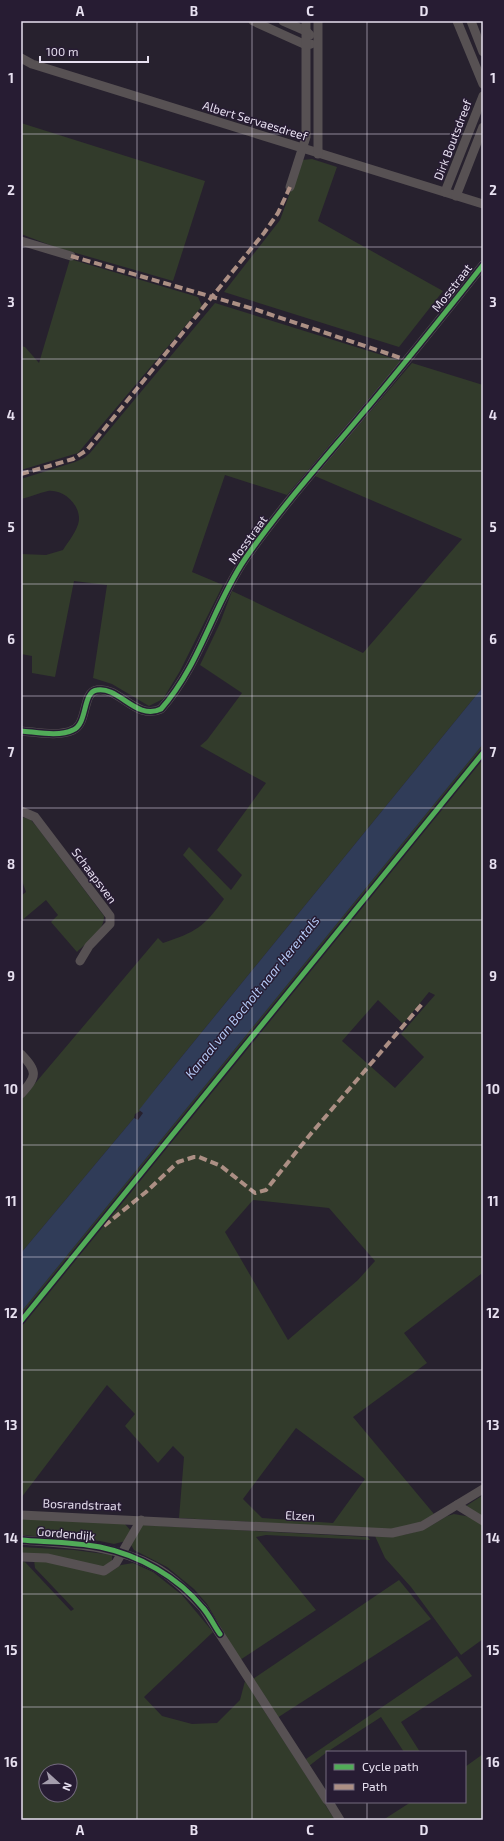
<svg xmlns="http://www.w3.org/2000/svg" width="504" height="1841" font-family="'Exo 2',sans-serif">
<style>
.green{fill:#323b2b;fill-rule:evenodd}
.water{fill:#303c58}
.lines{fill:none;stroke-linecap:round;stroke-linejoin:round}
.minor{stroke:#575153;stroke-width:9}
.quiet{stroke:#ac8f84;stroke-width:4;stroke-dasharray:8 4;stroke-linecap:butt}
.cycleway-casing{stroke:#271c33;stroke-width:8}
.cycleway{stroke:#51ab58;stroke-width:5}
.grid{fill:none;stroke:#e7e0f0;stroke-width:1;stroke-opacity:0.55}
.labels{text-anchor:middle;stroke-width:3;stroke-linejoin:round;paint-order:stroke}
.street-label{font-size:12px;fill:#e7e0f0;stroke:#271c33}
.water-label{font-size:13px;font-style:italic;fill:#b4c9f6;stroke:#271c33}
.neatline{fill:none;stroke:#e7e0f0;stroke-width:1.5}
.grid-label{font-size:13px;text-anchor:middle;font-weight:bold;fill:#e7e0f0}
</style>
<rect width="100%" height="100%" fill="#27212e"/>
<g class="green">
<path d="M 21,123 L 205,181 L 173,281 L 55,247 L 21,234 Z"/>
<path d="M 312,159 L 337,167 L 318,221 L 443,291 L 399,347 L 224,292 L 280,220 L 302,160 Z"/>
<path d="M 70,259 L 198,297 L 202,306 L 78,453 L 21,470 L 21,346 L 25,347 L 39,363 Z"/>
<path d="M 215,303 L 401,361 L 287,495 L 225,475 L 192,572 L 223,585 L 180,671 L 163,699 L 149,706 L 112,684 L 93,678 L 107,585 L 74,581 L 55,677 L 32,673 L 32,656 L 21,654 L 21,554 L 46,555 L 63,550 C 68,542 78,530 79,520 C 80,504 63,489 48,491 C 39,493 30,497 21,499 L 21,479 L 75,462 L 84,458 L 90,453 Z"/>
<path d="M 412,363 L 483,385 L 483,687 L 157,1087 L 140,1111 L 135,1114 L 134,1118 L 21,1253 L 21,1100 L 158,938 L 163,943 C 196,932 204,927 224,899 L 183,855 L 189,847 L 231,890 L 242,875 L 217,850 L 266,783 L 200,746 L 207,740 L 242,693 L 200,665 L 220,623 L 232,591 L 363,653 L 462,539 L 315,476 Z"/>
<path d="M 483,744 L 483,750 L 21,1318 L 21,1312 Z"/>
<path d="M 483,756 L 483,1276 L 481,1274 L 404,1333 L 427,1363 L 353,1417 L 434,1514 L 424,1521 L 396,1530 L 179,1518 L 184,1457 L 173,1446 L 158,1463 L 125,1426 L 135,1414 L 107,1385 L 21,1498 L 21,1324 ZM 429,992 L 435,995 L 401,1034 L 424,1057 L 395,1088 L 342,1041 L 378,1000 L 403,1024 ZM 253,1200 L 329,1208 L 375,1261 L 358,1280 L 288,1340 L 225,1232 ZM 296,1428 L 365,1479 L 333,1523 L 262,1518 L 243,1499 Z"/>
<path d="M 21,817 L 30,819 L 37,827 L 104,916 C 104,932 87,942 77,952 L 51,922 L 58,915 L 46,900 L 21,921 L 21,896 L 26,892 L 21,878 Z"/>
<path d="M 483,1495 L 483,1519 L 463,1508 Z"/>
<path d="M 454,1514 L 471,1517 L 483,1524 L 483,1639 L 461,1655 L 411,1587 L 385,1558 L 375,1536 C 395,1537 410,1535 428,1527 C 437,1523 444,1516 454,1514 Z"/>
<path d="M 21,1517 L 124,1523 L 131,1531 L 126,1541 L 114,1544 L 100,1541 L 21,1535 Z"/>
<path d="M 142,1525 L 368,1537 L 370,1540 L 266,1535 L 256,1537 L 316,1610 L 240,1660 L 207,1604 L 194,1589 L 167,1567 L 134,1550 L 131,1545 Z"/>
<path d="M 21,1547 L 74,1550 L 112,1555 L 112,1563 L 105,1569 L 21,1556 Z"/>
<path d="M 34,1560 L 110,1572 L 121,1565 L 133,1563 L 153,1572 L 182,1595 L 213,1632 L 144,1697 L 162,1716 L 192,1724 L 217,1723 L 240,1700 L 245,1681 L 335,1820 L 21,1820 L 21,1561 L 25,1562 L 71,1611 L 74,1609 L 35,1568 ZM 46,1771 L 70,1771 L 70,1795 L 46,1795 Z"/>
<path d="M 399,1580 L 431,1619 L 277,1718 L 253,1679 Z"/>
<path d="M 457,1656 L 472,1676 L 401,1722 L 420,1752 L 404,1752 L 381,1717 L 327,1752 L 309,1766 L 306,1759 Z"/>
<path d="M 483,1754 L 483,1820 L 383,1820 L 411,1802 L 465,1802 L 465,1767 Z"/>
</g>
<path class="water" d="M 483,687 L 483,744 L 21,1312 L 21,1253 L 134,1118 L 138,1120 L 143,1113 L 139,1110 L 157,1087 Z"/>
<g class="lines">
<g class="minor">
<path d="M 253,21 L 306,45 L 311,44"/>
<path d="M 283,21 L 306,31 L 310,35"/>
<path d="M 457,21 L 483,84"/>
<path d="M 471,21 L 483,52"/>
<path d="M 21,58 L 32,64 L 483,204"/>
<path d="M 318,154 L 318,21"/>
<path d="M 290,187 L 306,137 L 306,21"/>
<path d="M 445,192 L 483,96"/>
<path d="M 456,196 L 483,127"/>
<path d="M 21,241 L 71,256"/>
<path d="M 21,731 C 36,732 59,737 73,730 C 88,724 82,692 97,690 C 119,686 136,721 161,709 C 200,665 213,606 245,559 C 279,510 319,465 357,420 C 400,369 442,317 483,265"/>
<path d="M 21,811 L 35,817 L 110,916 L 110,924 L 89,946 L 80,961"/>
<path d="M 21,1054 C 38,1072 37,1076 21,1094"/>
<path d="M 457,1505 L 483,1521"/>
<path d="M 21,1515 L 392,1533 L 422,1526 L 483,1489"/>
<path d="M 21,1540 C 67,1544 113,1544 155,1567 C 173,1577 189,1593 203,1608 L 327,1800"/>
<path d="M 21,1557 L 47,1558 L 104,1571 L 116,1563 L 141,1520"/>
<path d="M 329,1802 L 340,1820"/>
</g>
<g class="quiet">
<path d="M 71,256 L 254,309 L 407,360"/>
<path d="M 21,474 L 73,459 L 87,450 L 264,233 L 278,213 L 290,187"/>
<path d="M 104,1226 L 146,1192 L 178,1162 L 194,1157 L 199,1157 L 221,1166 L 255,1193 L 266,1190 L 309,1136 L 422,1004"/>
</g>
<g class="cycleway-casing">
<g id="cycleway">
<path d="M 21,731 C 36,732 59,737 73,730 C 88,724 82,692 97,690 C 119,686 136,721 161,709 C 200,665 213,606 245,559 C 279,510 319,465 357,420 C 400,369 442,317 483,265"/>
<path d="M 21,1321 L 483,753"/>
<path d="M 21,1540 C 47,1542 75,1542 100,1547 C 139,1555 178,1577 203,1608 C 210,1616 214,1626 220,1634"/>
</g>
</g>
<use href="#cycleway" class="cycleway"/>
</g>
<path class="grid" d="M 137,21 L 137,1820M 252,21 L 252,1820M 367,21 L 367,1752M 21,134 L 483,134M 21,247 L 483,247M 21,359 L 483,359M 21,471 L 483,471M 21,584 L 483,584M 21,696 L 483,696M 21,808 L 483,808M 21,920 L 483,920M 21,1033 L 483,1033M 21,1145 L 483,1145M 21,1257 L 483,1257M 21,1370 L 483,1370M 21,1482 L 483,1482M 21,1594 L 483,1594M 21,1707 L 483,1707M 367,1802 L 367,1820"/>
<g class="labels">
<g class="street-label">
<text transform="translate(255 121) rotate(17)" y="4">Albert Servaesdreef</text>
<text transform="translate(453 140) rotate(-69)" y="4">Dirk Boutsdreef</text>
<text transform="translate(452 288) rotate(-52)" y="4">Mosstraat</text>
<text transform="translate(248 540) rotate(-54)" y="4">Mosstraat</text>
<text transform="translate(94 876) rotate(53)" y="4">Schaapsven</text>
<text transform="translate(82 1505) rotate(2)" y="4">Bosrandstraat</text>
<text transform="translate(300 1516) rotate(3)" y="4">Elzen</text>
<text transform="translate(66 1534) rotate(5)" y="4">Gordendijk</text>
</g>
<g class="water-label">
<text transform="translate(252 997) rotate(-51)" y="5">Kanaal van Bocholt naar Herentals</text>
</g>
</g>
<rect width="504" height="1841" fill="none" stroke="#271c33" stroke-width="44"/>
<rect x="326" y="1751" width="140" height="52" fill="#271c33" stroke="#746a7f"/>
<rect x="334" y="1764" width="20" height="6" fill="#51ab58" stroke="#746a7f"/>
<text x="362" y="1771" font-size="12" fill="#e7e0f0">Cycle path</text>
<rect x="334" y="1784" width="20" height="6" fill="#ac8f84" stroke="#746a7f"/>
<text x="362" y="1791" font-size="12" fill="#e7e0f0">Path</text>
<g transform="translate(58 1783) rotate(111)"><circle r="19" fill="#271c33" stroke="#746a7f"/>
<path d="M0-3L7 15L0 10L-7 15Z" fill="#a49dac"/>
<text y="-6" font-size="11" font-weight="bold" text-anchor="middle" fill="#e7e0f0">N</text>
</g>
<path d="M40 56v6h108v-6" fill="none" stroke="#e7e0f0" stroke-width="2"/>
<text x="46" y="56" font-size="12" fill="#e7e0f0" stroke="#271c33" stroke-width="3" paint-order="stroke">100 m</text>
<rect x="22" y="22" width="460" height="1797" class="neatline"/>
<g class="grid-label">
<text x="80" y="16">A</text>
<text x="194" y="16">B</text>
<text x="310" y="16">C</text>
<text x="424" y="16">D</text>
<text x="11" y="83">1</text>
<text x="493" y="83">1</text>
<text x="11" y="195">2</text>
<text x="493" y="195">2</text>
<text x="11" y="307">3</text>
<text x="493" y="307">3</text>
<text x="11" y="420">4</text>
<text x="493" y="420">4</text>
<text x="11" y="532">5</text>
<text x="493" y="532">5</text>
<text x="11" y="644">6</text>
<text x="493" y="644">6</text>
<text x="11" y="757">7</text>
<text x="493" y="757">7</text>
<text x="11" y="869">8</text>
<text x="493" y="869">8</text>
<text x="11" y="981">9</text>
<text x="493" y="981">9</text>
<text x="11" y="1094">10</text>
<text x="493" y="1094">10</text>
<text x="11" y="1206">11</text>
<text x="493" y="1206">11</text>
<text x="11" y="1318">12</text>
<text x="493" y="1318">12</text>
<text x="11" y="1430">13</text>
<text x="493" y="1430">13</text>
<text x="11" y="1543">14</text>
<text x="493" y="1543">14</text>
<text x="11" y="1655">15</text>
<text x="493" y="1655">15</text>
<text x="11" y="1767">16</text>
<text x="493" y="1767">16</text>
<text x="80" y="1835">A</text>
<text x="194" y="1835">B</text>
<text x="310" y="1835">C</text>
<text x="424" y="1835">D</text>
</g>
</svg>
